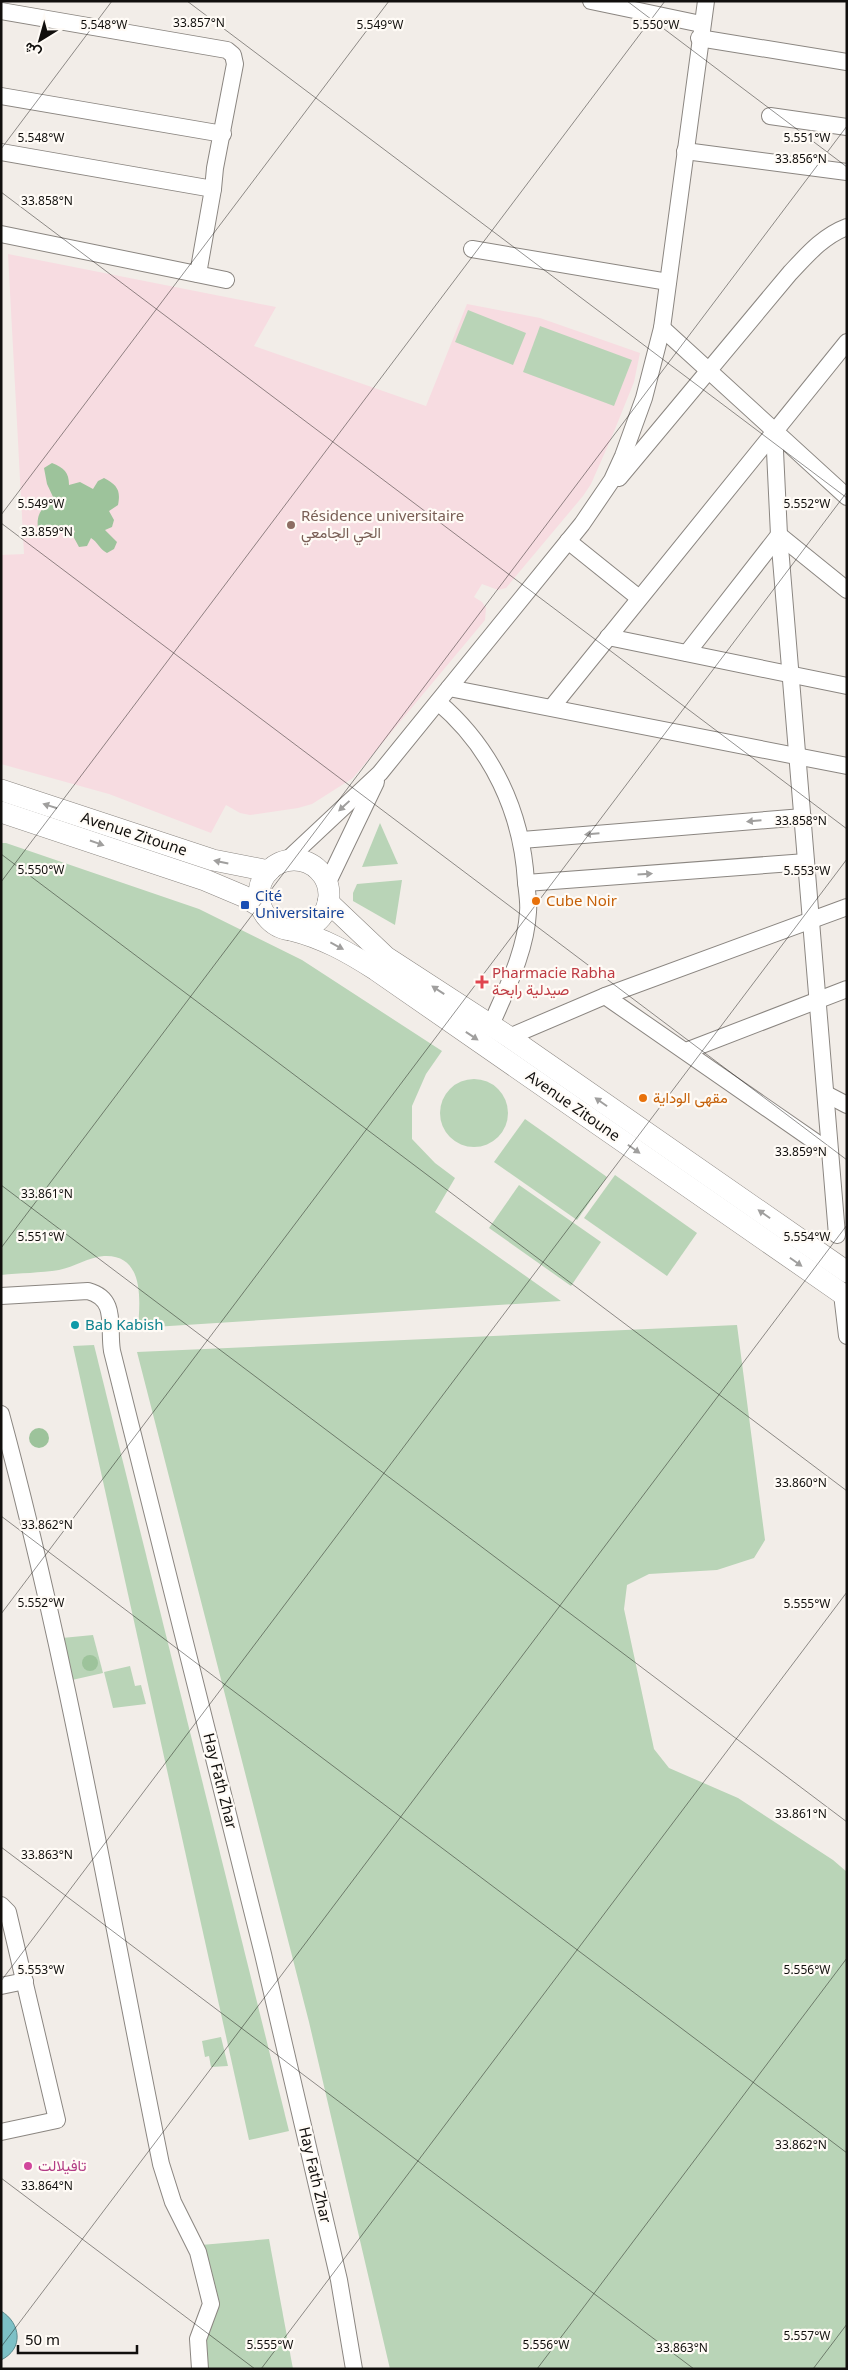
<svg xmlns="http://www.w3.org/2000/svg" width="848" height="2370" font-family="'Noto Sans',Vazirmatn,sans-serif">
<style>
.education{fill:#f7dce1}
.green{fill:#b9d4b7}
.forest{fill:#9dc39b}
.water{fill:#7cc0c6;stroke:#5c8b8e}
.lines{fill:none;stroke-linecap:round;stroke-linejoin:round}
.minor-casing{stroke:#8b8681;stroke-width:18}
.major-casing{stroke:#8b8681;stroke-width:22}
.minor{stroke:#fff;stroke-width:16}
.major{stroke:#fff;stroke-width:21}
.oneway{fill:#a09f9e}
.ticks{fill:none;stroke:#110f0d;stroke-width:1;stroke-opacity:0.45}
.education-dot{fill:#8d6e63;stroke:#fffbf6;stroke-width:2}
.food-dot{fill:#e8710a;stroke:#fffbf6;stroke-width:2}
.transit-dot{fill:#1a4fb4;stroke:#fffbf6;stroke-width:2}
.health-dot{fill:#e0444e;stroke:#fffbf6;stroke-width:2}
.culture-dot{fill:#0f9aa8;stroke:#fffbf6;stroke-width:2}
.hotel-dot{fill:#d1479c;stroke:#fffbf6;stroke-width:2}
.labels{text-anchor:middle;stroke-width:4.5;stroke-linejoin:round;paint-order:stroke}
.education-label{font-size:15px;fill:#785e54;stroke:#fffbf6;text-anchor:start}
.street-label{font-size:15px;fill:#110f0d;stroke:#fffbf6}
.transit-label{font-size:15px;fill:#164399;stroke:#fffbf6;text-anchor:start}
.food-label{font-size:15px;fill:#c56008;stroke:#fffbf6;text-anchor:start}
.health-label{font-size:15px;fill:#be3a42;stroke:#fffbf6;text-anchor:start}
.culture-label{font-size:15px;fill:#0d838f;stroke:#fffbf6;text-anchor:start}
.hotel-label{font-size:15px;fill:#b23c85;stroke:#fffbf6;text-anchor:start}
.ticks-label{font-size:12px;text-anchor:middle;fill:#110f0d;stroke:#fffbf6;stroke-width:4.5;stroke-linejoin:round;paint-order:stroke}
</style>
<rect width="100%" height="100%" fill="#f2ede8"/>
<path class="education" d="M 8,254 L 276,307 L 254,346 L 426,406 L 467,304 L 540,318 L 640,353 L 634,382 L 613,434 L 591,484 L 583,496 L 506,588 L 498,590 L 482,584 L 474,597 L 482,602 L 486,608 L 485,620 L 353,778 L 312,804 L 298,808 L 250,815 L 240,813 L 226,805 L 211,833 L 109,794 L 1,764 L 1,555 L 24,554 Z"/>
<g class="green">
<path d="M 468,310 L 526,333 L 513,365 L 455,342 Z"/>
<path d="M 540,326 L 632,360 L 614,406 L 523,372 Z"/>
<path d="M 380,823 L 398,864 L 362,867 Z"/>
<path d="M 1,843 L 6,843 L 199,909 L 302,960 L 442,1051 L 426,1074 L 412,1106 L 412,1139 L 435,1163 L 455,1178 L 435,1212 L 561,1301 L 138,1328 C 140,1302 145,1254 104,1256 C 89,1257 74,1267 59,1270 C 40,1273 20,1273 1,1275 Z"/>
<path d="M 402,880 L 395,925 L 353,901 L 353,893 L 357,884 Z"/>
<circle cx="474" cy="1113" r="34"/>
<path d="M 525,1119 L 607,1177 L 577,1220 L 494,1162 Z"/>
<path d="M 615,1175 L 697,1233 L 667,1276 L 584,1218 Z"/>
<path d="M 519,1185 L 601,1242 L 571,1286 L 489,1228 Z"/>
<path d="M 737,1325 L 765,1540 L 754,1558 L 717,1570 L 649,1574 L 627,1585 L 624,1609 L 654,1749 L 669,1768 L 738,1798 L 833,1860 L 847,1872 L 847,2369 L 390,2369 L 309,2022 L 137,1352 Z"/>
<path d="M 94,1345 L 289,2131 L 249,2140 L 73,1346 Z"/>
<path d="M 93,1635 L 103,1673 L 72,1680 L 62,1638 Z"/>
<path d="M 130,1666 L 135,1686 L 141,1685 L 146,1704 L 113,1708 L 104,1672 Z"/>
<path d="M 221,2037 L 228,2066 L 211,2067 L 209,2056 L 205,2057 L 202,2041 Z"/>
<path d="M 269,2239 L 293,2369 L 208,2369 L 201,2245 Z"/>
</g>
<g class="forest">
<path d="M 52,463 C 64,468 69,472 69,485 L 80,482 L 93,489 L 98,481 L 104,478 C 117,485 121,490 118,505 L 109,511 L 114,520 L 112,527 L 105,530 L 117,542 L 114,549 L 107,553 C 99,549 98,542 91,538 L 87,546 L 79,547 L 73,536 L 75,531 L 67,525 L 59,526 L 57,535 L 47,537 L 38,529 C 36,513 42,508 54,499 L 47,484 L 44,468 Z"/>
<circle cx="39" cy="1438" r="10"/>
<circle cx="90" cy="1663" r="8"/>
</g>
<path class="water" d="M 1,2311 C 21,2323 24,2349 1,2360 Z"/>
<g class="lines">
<g class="minor-casing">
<g id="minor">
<path d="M 591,1 L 701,24"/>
<path d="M 1,11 L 227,50 L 233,55 L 235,64 L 215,168 L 213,189 L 1,152"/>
<path d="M 699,38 L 847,62"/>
<path d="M 1,96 L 223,134"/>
<path d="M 770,116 L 847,127"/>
<path d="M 685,151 L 847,172"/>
<path d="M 1,234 L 226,280"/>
<path d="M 472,249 L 668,282"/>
<path d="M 198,274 L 213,189"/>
<path d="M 662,328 L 847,497"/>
<path d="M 774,430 L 779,535 L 837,1235"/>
<path d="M 619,478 L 790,273 C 807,255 823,236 847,227"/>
<path d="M 568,541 L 639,598"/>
<path d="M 608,637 L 847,686"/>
<path d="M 687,653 L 779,535 L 847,590"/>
<path d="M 449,688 L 847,766"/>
<path d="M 438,702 C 492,748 522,812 526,882 C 527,892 529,903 528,912 C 526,951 506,990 491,1025"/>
<path d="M 552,707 L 847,342"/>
<path d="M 522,840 L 803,817"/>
<path d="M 286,861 L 380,773 L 582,524 L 612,480 L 623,456 L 644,398 L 662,328 L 706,1"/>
<path d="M 526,883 L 806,862"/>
<path d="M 327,884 L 376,782"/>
<path d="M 605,996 L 830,1152"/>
<path d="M 509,1037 L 605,996 L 847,907"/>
<path d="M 686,1051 L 847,989"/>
<path d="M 826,1094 L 847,1105"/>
<path d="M 842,1294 L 847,1336"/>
<path d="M 1,1296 L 88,1291 C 118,1299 108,1326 112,1351 L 263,1954 L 339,2280 L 354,2369"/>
<path d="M 1,1414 C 68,1661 110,1913 161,2164 L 173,2202 L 198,2252 L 211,2304 L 198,2339 L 200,2369"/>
<path d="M 1,1905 L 8,1912 L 57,2120 L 1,2132"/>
<path d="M 1,1986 L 25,1981"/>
</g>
</g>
<g class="major-casing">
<g id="major">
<path d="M 1,790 L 213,860 L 269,871"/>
<path d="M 1,812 L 205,880 L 243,896 L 261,907"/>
<circle cx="294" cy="895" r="35"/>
<path d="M 328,902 L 386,957 L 509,1037 L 847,1272"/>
<path d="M 291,930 C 323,938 348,952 376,970 L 847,1297"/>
</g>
</g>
<use href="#minor" class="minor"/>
<use href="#major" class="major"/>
</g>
<defs><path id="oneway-solid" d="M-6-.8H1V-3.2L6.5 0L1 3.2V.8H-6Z" transform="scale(1.25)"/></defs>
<g class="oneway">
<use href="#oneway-solid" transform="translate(50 806) rotate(-162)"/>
<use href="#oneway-solid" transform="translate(344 806) rotate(137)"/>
<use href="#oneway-solid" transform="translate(754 821) rotate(175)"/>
<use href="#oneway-solid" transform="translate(592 834) rotate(175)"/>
<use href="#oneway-solid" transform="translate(97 843) rotate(19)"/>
<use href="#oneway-solid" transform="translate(221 862) rotate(-168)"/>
<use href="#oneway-solid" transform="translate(645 874) rotate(-4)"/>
<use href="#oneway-solid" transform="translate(337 946) rotate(28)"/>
<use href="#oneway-solid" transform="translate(438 990) rotate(-147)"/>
<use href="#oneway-solid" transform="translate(472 1036) rotate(34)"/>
<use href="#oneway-solid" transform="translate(601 1102) rotate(-145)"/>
<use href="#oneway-solid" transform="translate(634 1149) rotate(35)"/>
<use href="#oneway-solid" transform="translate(764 1214) rotate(-145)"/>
<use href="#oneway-solid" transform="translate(796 1262) rotate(35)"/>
</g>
<path class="ticks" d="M 187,1 L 847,498M 627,1 L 847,167M 1,149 L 112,1M 1,192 L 847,829M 1,515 L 389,1M 1,523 L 847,1160M 1,854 L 847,1491M 1,882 L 665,1M 1,1185 L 847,1822M 1,1248 L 847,126M 1,1516 L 847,2153M 1,1614 L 847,492M 1,1847 L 694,2369M 1,1981 L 847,859M 1,2178 L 255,2369M 1,2347 L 847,1225M 261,2369 L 847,1592M 537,2369 L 847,1958M 813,2369 L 847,2324"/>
<circle class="education-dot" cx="291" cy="525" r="5"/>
<g class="food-dot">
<circle cx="536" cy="901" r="5"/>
<circle cx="643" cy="1098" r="5"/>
</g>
<rect class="transit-dot" x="240" y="900" width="10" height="10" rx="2.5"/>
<path class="health-dot" d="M479.5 974.5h5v5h5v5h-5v5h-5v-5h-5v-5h5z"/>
<circle class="culture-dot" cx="75" cy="1325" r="5"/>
<circle class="hotel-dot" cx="28" cy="2166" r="5"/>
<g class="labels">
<g class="education-label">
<text x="301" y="521">Résidence universitaire<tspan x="301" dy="17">الحي الجامعي</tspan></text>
</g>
<g class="street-label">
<text transform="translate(134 834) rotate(18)" y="5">Avenue Zitoune</text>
<text transform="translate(573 1106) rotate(35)" y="5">Avenue Zitoune</text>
<text transform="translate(220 1781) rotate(76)" y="5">Hay Fath Zhar</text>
<text transform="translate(315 2175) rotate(77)" y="5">Hay Fath Zhar</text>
</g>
<g class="transit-label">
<text x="255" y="901">Cité<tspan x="255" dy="17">Universitaire</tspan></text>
</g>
<g class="food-label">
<text x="546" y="906">Cube Noir</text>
<text x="653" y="1103">مقهى الوداية</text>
</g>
<g class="health-label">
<text x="492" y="978">Pharmacie Rabha<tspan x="492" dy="17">صيدلية رابحة</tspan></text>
</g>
<g class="culture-label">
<text x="85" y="1330">Bab Kabish</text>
</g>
<g class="hotel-label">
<text x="38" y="2171">تافيلالت</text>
</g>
</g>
<g class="ticks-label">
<text x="199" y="27">33.857°N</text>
<text x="104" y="29">5.548°W</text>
<text x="380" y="29">5.549°W</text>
<text x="656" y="29">5.550°W</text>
<text x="41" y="142">5.548°W</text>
<text x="807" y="142">5.551°W</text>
<text x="801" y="163">33.856°N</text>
<text x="47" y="205">33.858°N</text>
<text x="41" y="508">5.549°W</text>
<text x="807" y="508">5.552°W</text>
<text x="47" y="536">33.859°N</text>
<text x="801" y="825">33.858°N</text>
<text x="41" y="874">5.550°W</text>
<text x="807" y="875">5.553°W</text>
<text x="801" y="1156">33.859°N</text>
<text x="47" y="1198">33.861°N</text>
<text x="41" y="1241">5.551°W</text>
<text x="807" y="1241">5.554°W</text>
<text x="801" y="1487">33.860°N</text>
<text x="47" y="1529">33.862°N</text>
<text x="41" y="1607">5.552°W</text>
<text x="807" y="1608">5.555°W</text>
<text x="801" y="1818">33.861°N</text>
<text x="47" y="1859">33.863°N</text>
<text x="41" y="1974">5.553°W</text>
<text x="807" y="1974">5.556°W</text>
<text x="801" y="2149">33.862°N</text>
<text x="47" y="2190">33.864°N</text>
<text x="807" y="2340">5.557°W</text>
<text x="270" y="2349">5.555°W</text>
<text x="546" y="2349">5.556°W</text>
<text x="682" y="2352">33.863°N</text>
</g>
<rect width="848" height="2370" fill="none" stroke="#110f0d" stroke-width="5"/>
<g transform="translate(40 40) rotate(217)" stroke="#fffbf6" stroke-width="4" paint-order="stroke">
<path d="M0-4L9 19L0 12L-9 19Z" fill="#110f0d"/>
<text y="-8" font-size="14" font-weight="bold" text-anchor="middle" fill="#110f0d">ش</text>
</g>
<path d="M18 2345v8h119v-8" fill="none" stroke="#110f0d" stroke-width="2.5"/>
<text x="25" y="2345" font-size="15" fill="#110f0d" stroke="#fffbf6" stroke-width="4" paint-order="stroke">50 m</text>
</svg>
